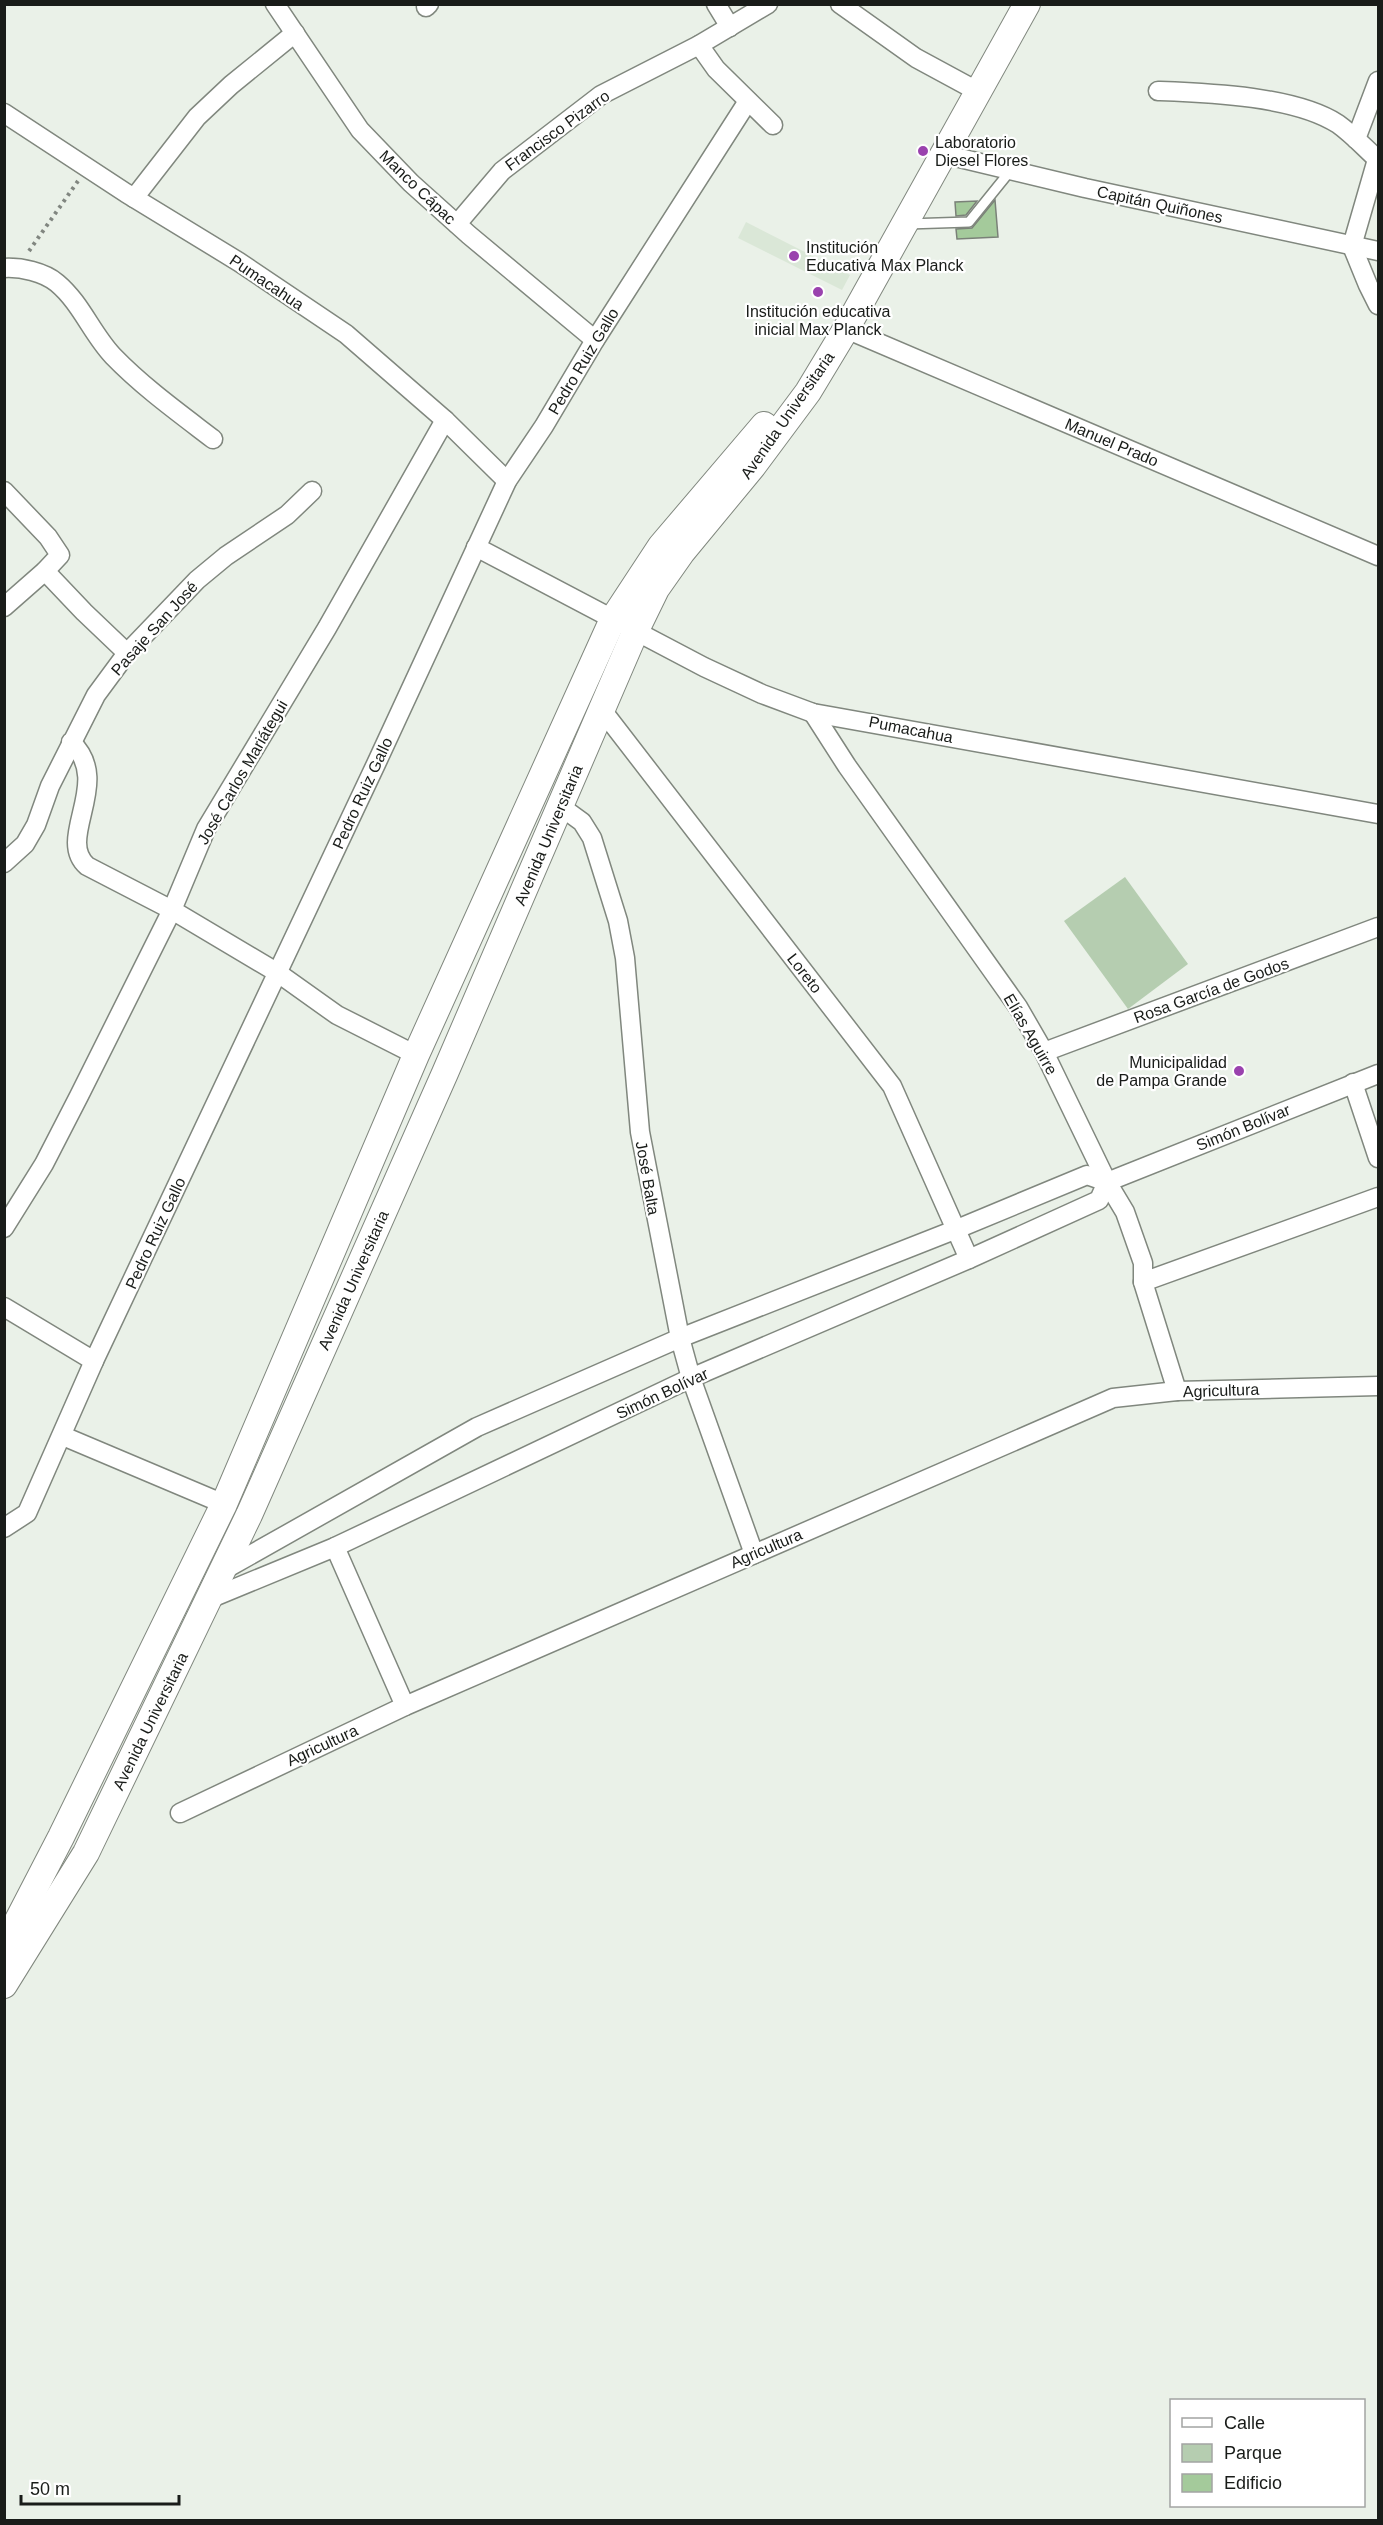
<svg xmlns="http://www.w3.org/2000/svg" width="1383" height="2525" font-family="Helvetica,sans-serif">
<style>
.built{fill:#dae7d7}
.green{fill:#b5cdb0}
.building{fill:#a4ca9b;stroke:#7a8178;stroke-width:1.5}
.lines{fill:none;stroke-linecap:round;stroke-linejoin:round}
.service-casing{stroke:#80877e;stroke-width:12}
.minor-casing{stroke:#80877e;stroke-width:21}
.secondary-casing{stroke:#80877e;stroke-width:28}
.path{stroke:#818680;stroke-width:4;stroke-dasharray:3 4.5;stroke-linecap:butt}
.service{stroke:#fff;stroke-width:9}
.minor{stroke:#fff;stroke-width:18}
.secondary{stroke:#fff;stroke-width:26}
.poi-dot{fill:#9a42ae;stroke:#fff;stroke-width:2}
.labels{text-anchor:middle;stroke-width:4.5;stroke-linejoin:round;paint-order:stroke}
.street-label{font-size:16px;fill:#191c19;stroke:#fff}
.poi-label{font-size:16px;fill:#191c19;stroke:#fff;text-anchor:start}
</style>
<rect width="100%" height="100%" fill="#eaf1e8"/>
<path class="built" d="M 746,222 L 850,275 L 842,290 L 738,238 Z"/>
<path class="green" d="M 1125,877 L 1188,964 L 1128,1009 L 1064,921 Z"/>
<g class="building">
<path d="M 995,200 L 998,237 L 957,239 L 956,229 L 972,228 Z"/>
<path d="M 977,201 L 966,215 L 956,216 L 955,202 Z"/>
</g>
<g class="lines">
<g class="service-casing">
<path id="service" d="M 907,224 L 969,222 L 1011,170"/>
</g>
<g class="minor-casing">
<g id="minor">
<path d="M 275,4 L 360,130 L 411,183 L 469,235 L 595,340"/>
<path d="M 716,4 L 730,27"/>
<path d="M 840,4 L 916,58 L 977,91"/>
<path d="M 426,7 L 429,4"/>
<path d="M 699,45 L 716,69 L 773,125"/>
<path d="M 1158,91 C 1209,93 1295,96 1338,124 C 1352,134 1364,147 1376,158"/>
<path d="M 4,113 L 126,193 L 239,262 L 346,334 L 445,420 L 507,481"/>
<path d="M 1356,139 L 1378,81"/>
<path d="M 943,154 L 1085,188 L 1378,251"/>
<path d="M 1378,156 L 1352,246 L 1368,285 L 1378,305"/>
<path d="M 134,198 L 197,117 L 231,85 L 295,33"/>
<path d="M 457,224 L 502,171 L 601,95 L 699,45 L 768,4"/>
<path d="M 4,268 C 21,267 44,272 57,283 C 81,303 92,334 113,356 C 143,387 179,413 213,439"/>
<path d="M 846,329 L 1378,556"/>
<path d="M 4,491 L 48,537 L 60,555 L 45,571 L 4,607"/>
<path d="M 476,547 L 704,667 L 762,694 L 813,713 L 1378,814"/>
<path d="M 45,571 L 84,612 L 127,653"/>
<path d="M 602,710 L 892,1086 L 969,1259"/>
<path d="M 813,713 L 847,766 L 1018,1007 L 1044,1052 L 1107,1182 L 1125,1212 L 1143,1263 L 1143,1282 L 1177,1391"/>
<path d="M 71,742 C 114,782 55,838 87,866 L 172,910 L 278,973 L 337,1015 L 416,1055"/>
<path d="M 560,806 L 582,822 L 592,838 L 618,921 L 625,958 L 640,1132 L 680,1338 L 691,1378 L 754,1554"/>
<path d="M 4,863 L 25,844 L 36,825 L 50,786 L 96,695 L 127,653 L 197,580 L 226,556 L 287,515 L 312,491"/>
<path d="M 1044,1052 L 1378,927"/>
<path d="M 1353,1083 L 1378,1158"/>
<path d="M 4,1228 L 44,1164 L 79,1096 L 172,910 L 206,829 L 327,628 L 445,420"/>
<path d="M 1143,1282 L 1378,1197"/>
<path d="M 4,1307 L 94,1361"/>
<path d="M 63,1436 L 224,1504"/>
<path d="M 4,1528 L 27,1513 L 94,1361 L 376,764 L 507,481 L 544,426 L 595,340 L 748,101"/>
<path d="M 335,1547 L 405,1706"/>
<path d="M 222,1571 L 477,1427 L 680,1338 L 957,1229 L 1087,1175 L 1107,1182 L 1378,1074"/>
<path d="M 209,1599 L 335,1547 L 691,1378 L 969,1259 L 1099,1200 L 1107,1182"/>
<path d="M 180,1813 L 405,1706 L 1113,1398 L 1177,1391 L 1378,1386"/>
</g>
</g>
<g class="secondary-casing">
<g id="secondary">
<path d="M 4,1947 L 61,1837 L 224,1504 L 416,1055 L 613,619 L 661,546 L 764,425"/>
<path d="M 4,1985 L 86,1853 L 249,1515 L 445,1073 L 636,630 L 656,589 L 682,552 L 753,466 L 808,392 L 846,329 L 1027,4"/>
</g>
</g>
<path class="path" d="M 29,251 L 78,181"/>
<use href="#service" class="service"/>
<use href="#minor" class="minor"/>
<use href="#secondary" class="secondary"/>
</g>
<g class="poi-dot">
<circle cx="923" cy="151" r="6"/>
<circle cx="794" cy="256" r="6"/>
<circle cx="818" cy="292" r="6"/>
<circle cx="1239" cy="1071" r="6"/>
</g>
<g class="labels">
<g class="street-label">
<text transform="translate(557 130) rotate(-36)" y="6">Francisco Pizarro</text>
<text transform="translate(418 187) rotate(44)" y="6">Manco Cápac</text>
<text transform="translate(1160 204) rotate(12)" y="6">Capitán Quiñones</text>
<text transform="translate(267 282) rotate(34)" y="6">Pumacahua</text>
<text transform="translate(583 361) rotate(-59)" y="6">Pedro Ruiz Gallo</text>
<text transform="translate(787 415) rotate(-55)" y="6">Avenida Universitaria</text>
<text transform="translate(1112 442) rotate(23)" y="6">Manuel Prado</text>
<text transform="translate(154 628) rotate(-48)" y="6">Pasaje San José</text>
<text transform="translate(911 729) rotate(11)" y="6">Pumacahua</text>
<text transform="translate(242 772) rotate(-60)" y="6">José Carlos Mariátegui</text>
<text transform="translate(362 793) rotate(-65)" y="6">Pedro Ruiz Gallo</text>
<text transform="translate(548 835) rotate(-67)" y="6">Avenida Universitaria</text>
<text transform="translate(805 973) rotate(52)" y="6">Loreto</text>
<text transform="translate(1211 990) rotate(-20)" y="6">Rosa García de Godos</text>
<text transform="translate(1031 1034) rotate(60)" y="6">Elías Aguirre</text>
<text transform="translate(1243 1127) rotate(-22)" y="6">Simón Bolívar</text>
<text transform="translate(648 1178) rotate(80)" y="6">José Balta</text>
<text transform="translate(155 1233) rotate(-65)" y="6">Pedro Ruiz Gallo</text>
<text transform="translate(353 1280) rotate(-66)" y="6">Avenida Universitaria</text>
<text transform="translate(1221 1390) rotate(-2)" y="6">Agricultura</text>
<text transform="translate(662 1393) rotate(-25)" y="6">Simón Bolívar</text>
<text transform="translate(766 1548) rotate(-23)" y="6">Agricultura</text>
<text transform="translate(150 1721) rotate(-64)" y="6">Avenida Universitaria</text>
<text transform="translate(322 1745) rotate(-25)" y="6">Agricultura</text>
</g>
<g class="poi-label">
<text x="935" y="148">Laboratorio<tspan x="935" dy="18">Diesel Flores</tspan></text>
<text x="806" y="253">Institución<tspan x="806" dy="18">Educativa Max Planck</tspan></text>
<text x="818" y="317" text-anchor="middle">Institución educativa<tspan x="818" dy="18">inicial Max Planck</tspan></text>
<text x="1227" y="1068" text-anchor="end">Municipalidad<tspan x="1227" dy="18">de Pampa Grande</tspan></text>
</g>
</g>
<rect width="1383" height="2525" fill="none" stroke="#191c19" stroke-width="12"/>
<rect x="1170" y="2399" width="195" height="108" fill="#ffffff" stroke="#a3a4a3" stroke-width="1.5"/>
<rect x="1182" y="2418" width="30" height="9" fill="#ffffff" stroke="#a3a4a3" stroke-width="1.5"/>
<text x="1224" y="2429" font-size="18" fill="#191c19">Calle</text>
<rect x="1182" y="2444" width="30" height="18" fill="#b5cdb0" stroke="#a3a4a3" stroke-width="1.5"/>
<text x="1224" y="2459" font-size="18" fill="#191c19">Parque</text>
<rect x="1182" y="2474" width="30" height="18" fill="#a4ca9b" stroke="#a3a4a3" stroke-width="1.5"/>
<text x="1224" y="2489" font-size="18" fill="#191c19">Edificio</text>
<path d="M21 2495v9h158v-9" fill="none" stroke="#191c19" stroke-width="3"/>
<text x="30" y="2495" font-size="18" fill="#191c19" stroke="#ffffff" stroke-width="4.5" paint-order="stroke">50 m</text>
</svg>
